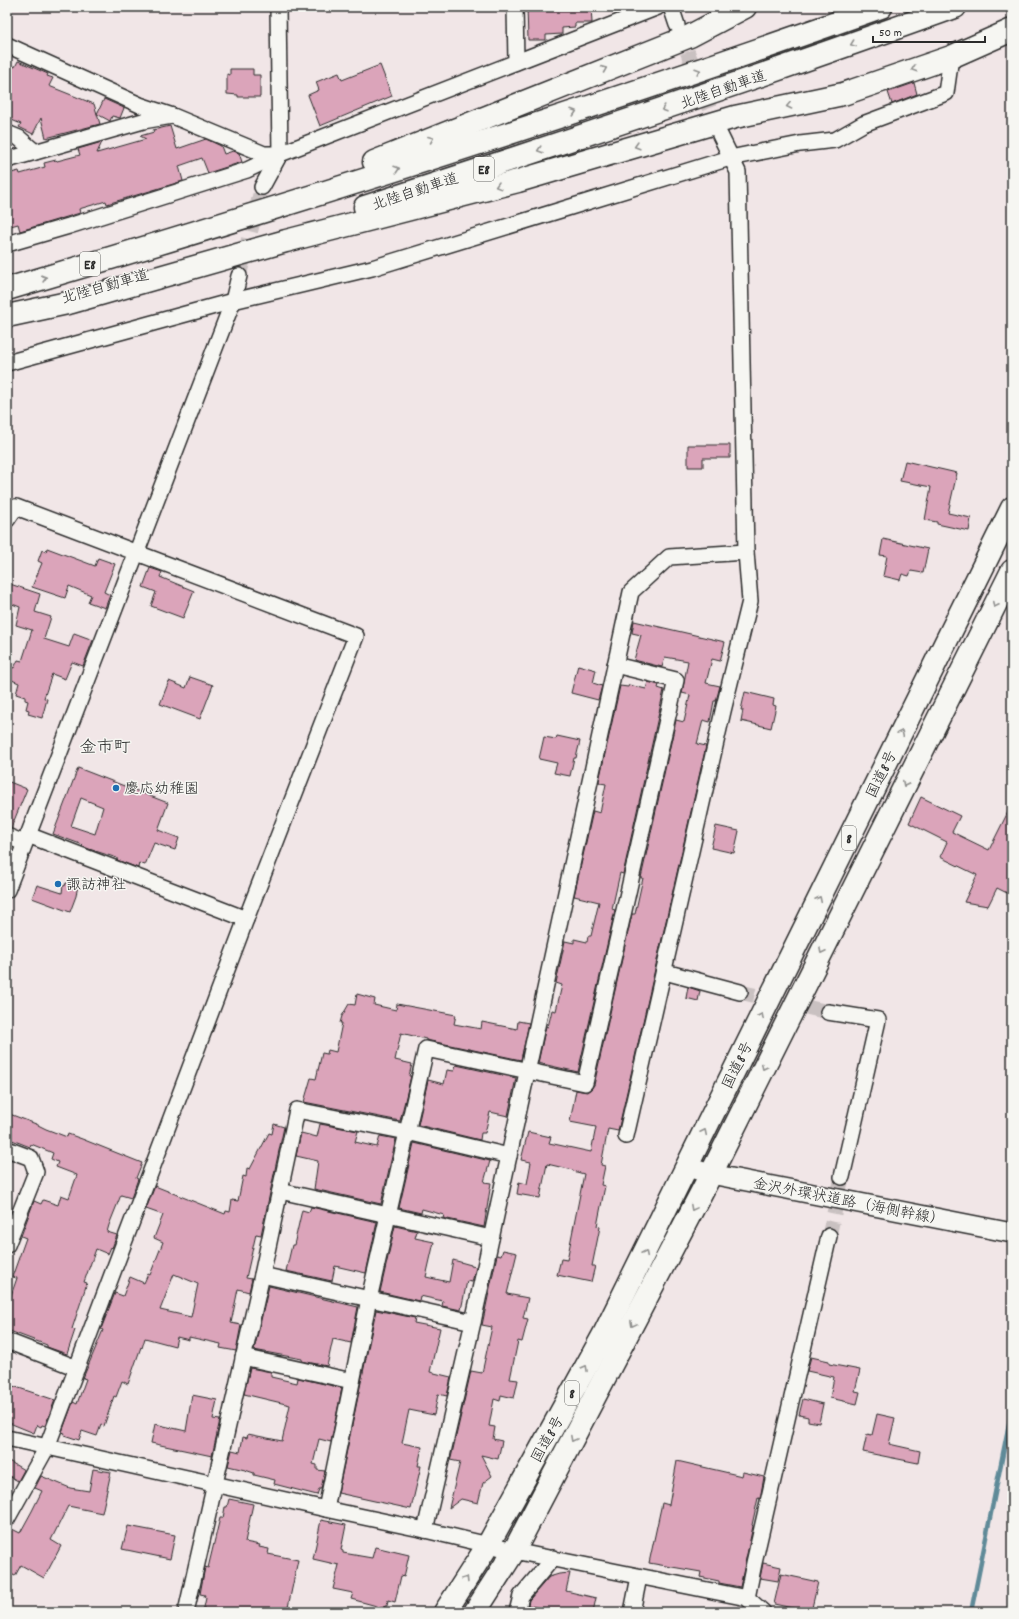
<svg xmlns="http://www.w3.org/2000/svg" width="1019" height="1619" font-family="Dekko,'Klee One',sans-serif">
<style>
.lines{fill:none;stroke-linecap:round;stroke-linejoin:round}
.stream{stroke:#5f8a98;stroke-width:4.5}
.building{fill:#dba4ba;stroke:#2b2b2b;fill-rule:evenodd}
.minor-tunnel{stroke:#c9c1c1;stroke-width:15;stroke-dasharray:15 8;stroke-linecap:butt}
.minor-casing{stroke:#2b2b2b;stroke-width:18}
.major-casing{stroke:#2b2b2b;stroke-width:22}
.highway-casing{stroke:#2b2b2b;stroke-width:25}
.minor{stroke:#f6f6f2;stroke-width:15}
.major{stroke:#f6f6f2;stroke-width:19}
.highway{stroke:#f6f6f2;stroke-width:22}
.oneway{stroke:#90908e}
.poi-dot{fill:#1f6fb2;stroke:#f6f6f2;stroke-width:1.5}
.labels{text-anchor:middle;stroke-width:3;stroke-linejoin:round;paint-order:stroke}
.shield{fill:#f6f6f2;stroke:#686867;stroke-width:1}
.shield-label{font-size:14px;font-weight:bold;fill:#2b2b2b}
.street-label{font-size:15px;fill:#2b2b2b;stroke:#f6f6f2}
.poi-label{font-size:15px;fill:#2b2b2b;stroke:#f6f6f2;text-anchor:start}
.quarter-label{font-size:17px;fill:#2b2b2b;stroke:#f6f6f2}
</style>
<rect width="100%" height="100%" fill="#f1e6e7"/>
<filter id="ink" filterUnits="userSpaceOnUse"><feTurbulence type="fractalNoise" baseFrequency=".025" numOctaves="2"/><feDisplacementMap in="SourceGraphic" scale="8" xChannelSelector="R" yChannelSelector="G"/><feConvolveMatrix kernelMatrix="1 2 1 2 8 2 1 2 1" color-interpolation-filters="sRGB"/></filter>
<g filter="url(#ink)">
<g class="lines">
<path class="stream" d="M 971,1612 L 1012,1409"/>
</g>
<g class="building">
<path d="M 527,7 L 591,7 L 592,23 L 575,23 L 575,27 L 562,28 L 562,34 L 546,35 L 546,40 L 528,40 Z"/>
<path d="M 18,61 L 48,74 L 47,76 L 53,78 L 49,86 L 94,104 L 97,114 L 104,99 L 124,108 L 120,118 L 112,116 L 110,121 L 97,114 L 100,124 L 46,138 L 41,118 L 33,134 L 19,127 L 21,124 L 7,118 L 7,73 L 10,65 L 15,67 Z"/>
<path d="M 380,65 L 392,96 L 320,126 L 308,95 L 319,90 L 316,82 L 339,73 L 342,80 Z"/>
<path d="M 230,69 L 253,69 L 253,75 L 260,75 L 260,97 L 238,97 L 238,95 L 227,94 L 227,74 L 230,75 Z"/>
<path d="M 914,83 L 917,94 L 892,104 L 888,92 Z"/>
<path d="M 170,126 L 177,149 L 206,139 L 221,146 L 224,154 L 233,151 L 239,153 L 242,162 L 208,173 L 202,158 L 179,166 L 183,181 L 107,204 L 106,201 L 79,209 L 80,213 L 20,231 L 18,224 L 7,227 L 7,174 L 19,171 L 20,174 L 45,167 L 44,163 L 56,160 L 57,161 L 80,155 L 78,149 L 102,142 L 97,153 L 146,139 L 140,136 L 154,132 L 153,130 Z"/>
<path d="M 688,445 L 730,445 L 730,458 L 703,458 L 703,467 L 688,467 Z"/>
<path d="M 905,461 L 957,473 L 948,513 L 971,518 L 969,531 L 937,524 L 937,522 L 925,520 L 931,487 L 900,481 Z"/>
<path d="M 883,539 L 928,549 L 923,573 L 911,571 L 909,576 L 902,574 L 900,580 L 883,576 L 887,556 L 880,555 Z"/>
<path d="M 47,548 L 95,566 L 98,558 L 115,564 L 104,592 L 110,595 L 105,608 L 88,602 L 91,595 L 69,586 L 65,598 L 32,587 L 42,563 L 38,561 L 42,550 L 46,552 Z"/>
<path d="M 150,568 L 162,572 L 160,577 L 194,591 L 183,618 L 151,606 L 156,592 L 143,587 Z"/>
<path d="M 7,583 L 40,594 L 35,612 L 51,617 L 44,639 L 69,647 L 74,633 L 93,640 L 83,666 L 72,662 L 65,679 L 52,674 L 44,698 L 47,699 L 42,718 L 28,714 L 29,710 L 26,709 L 28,701 L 25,700 L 25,697 L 16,694 L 19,683 L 7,678 L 7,665 L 14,668 L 18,660 L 22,661 L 32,630 L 16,625 L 20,607 L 7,602 Z"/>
<path d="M 634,621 L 725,642 L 720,661 L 712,659 L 706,683 L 720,686 L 716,701 L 714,701 L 710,722 L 703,720 L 697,744 L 706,746 L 618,1131 L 608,1129 L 601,1165 L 605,1166 L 601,1185 L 605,1186 L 597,1226 L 600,1227 L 592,1266 L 595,1266 L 591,1282 L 557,1275 L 561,1259 L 567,1260 L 584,1174 L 573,1171 L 573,1170 L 547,1164 L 540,1198 L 517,1194 L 519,1182 L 527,1184 L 531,1162 L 521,1160 L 528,1132 L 551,1137 L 549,1143 L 591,1152 L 596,1127 L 570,1122 L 576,1090 L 587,1092 L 591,1089 L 594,1085 L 632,914 L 635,914 L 643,878 L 641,878 L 676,720 L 684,722 L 690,695 L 682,693 L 688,661 L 665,657 L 662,667 L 634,660 L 641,635 L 632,633 Z"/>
<path d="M 578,665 L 596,670 L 593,683 L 602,686 L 598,700 L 571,693 Z"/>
<path d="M 190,677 L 213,685 L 200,719 L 160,704 L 169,681 L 186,688 Z"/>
<path d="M 648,682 L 659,685 L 658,688 L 664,690 L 623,874 L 620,873 L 612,909 L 615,910 L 578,1072 L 538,1063 L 546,1026 L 548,1027 L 552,1010 L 556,1011 L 562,985 L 556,983 L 565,941 L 574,943 L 574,939 L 587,942 L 588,936 L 591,936 L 599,902 L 574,896 L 593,811 L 600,813 L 606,784 L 600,783 L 599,781 L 620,686 L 628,687 L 629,685 L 646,689 Z"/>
<path d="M 745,692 L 774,699 L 773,705 L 776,706 L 771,728 L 741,721 L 743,710 L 741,710 Z"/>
<path d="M 557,736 L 580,741 L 576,758 L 574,758 L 570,776 L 554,773 L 557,763 L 539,759 L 544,737 L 556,739 Z"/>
<path d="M 78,768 L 168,803 L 158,830 L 179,838 L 175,850 L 154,843 L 145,865 L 139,863 L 138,868 L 117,860 L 117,858 L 89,849 L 82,846 L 83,845 L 53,834 ZM 81,798 L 103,807 L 95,834 L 71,826 Z"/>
<path d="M 7,781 L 27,789 L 11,828 L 7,827 Z"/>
<path d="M 921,797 L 960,816 L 952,832 L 989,850 L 1012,804 L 1012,871 L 1007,893 L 997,888 L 988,906 L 964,902 L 977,875 L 940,857 L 947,842 L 909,823 Z"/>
<path d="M 716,826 L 739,831 L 734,853 L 711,848 Z"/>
<path d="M 66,883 L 78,885 L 76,896 L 70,912 L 32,898 L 37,885 L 62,893 L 63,885 L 65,886 Z"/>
<path d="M 688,987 L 700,991 L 698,1001 L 686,998 Z"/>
<path d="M 357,994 L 375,999 L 374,1005 L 396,1010 L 397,1004 L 456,1015 L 454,1024 L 481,1029 L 482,1022 L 517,1029 L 518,1021 L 529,1023 L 521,1060 L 426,1040 L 426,1039 L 401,1033 L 395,1060 L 412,1064 L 409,1076 L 411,1076 L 400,1121 L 304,1102 L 311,1078 L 316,1079 L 322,1053 L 327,1054 L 328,1050 L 336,1052 L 342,1023 L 340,1023 L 342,1016 L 349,1004 L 355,1005 Z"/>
<path d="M 456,1065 L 516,1078 L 508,1116 L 490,1112 L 485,1133 L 481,1133 L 480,1140 L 418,1125 L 428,1080 L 444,1084 L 447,1070 L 454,1071 Z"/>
<path d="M 7,1113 L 36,1124 L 46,1129 L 67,1137 L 68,1134 L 82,1139 L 142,1163 L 136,1178 L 138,1179 L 131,1198 L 121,1195 L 109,1225 L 107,1232 L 117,1235 L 112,1248 L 111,1247 L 108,1254 L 96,1249 L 84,1282 L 87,1283 L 72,1329 L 75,1330 L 67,1354 L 47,1347 L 47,1345 L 7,1330 L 7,1307 L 17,1278 L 12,1277 L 26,1238 L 21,1236 L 34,1201 L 41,1204 L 43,1200 L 58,1205 L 61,1195 L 69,1198 L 77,1175 L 56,1167 L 58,1162 L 51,1159 L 53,1153 L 31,1144 L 30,1147 L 7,1138 Z"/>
<path d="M 274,1124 L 284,1127 L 261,1235 L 256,1234 L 246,1278 L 252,1279 L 249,1292 L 238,1289 L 231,1323 L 241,1325 L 236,1351 L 220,1348 L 221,1344 L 189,1337 L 189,1340 L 177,1337 L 175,1346 L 145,1338 L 142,1348 L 141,1347 L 128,1384 L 122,1381 L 116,1397 L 114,1396 L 104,1426 L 101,1425 L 97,1436 L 82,1431 L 79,1440 L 64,1435 L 65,1433 L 62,1432 L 73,1402 L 77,1404 L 78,1401 L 86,1379 L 83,1378 L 103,1330 L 101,1329 L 115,1293 L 123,1296 L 130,1277 L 144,1283 L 148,1274 L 150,1275 L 163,1242 L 154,1238 L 163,1215 L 146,1209 L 155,1186 L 225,1214 L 226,1211 L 230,1212 L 232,1200 L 238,1201 L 243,1176 L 246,1177 L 247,1168 L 250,1169 L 269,1133 L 272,1134 ZM 174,1274 L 198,1284 L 191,1317 L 160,1310 Z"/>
<path d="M 320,1124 L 358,1131 L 355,1142 L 377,1147 L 380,1136 L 396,1139 L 381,1204 L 314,1189 L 318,1161 L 296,1156 L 301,1133 L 317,1137 Z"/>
<path d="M 414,1143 L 490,1161 L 484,1182 L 491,1183 L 484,1227 L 443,1218 L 444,1215 L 422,1209 L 421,1213 L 399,1208 Z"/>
<path d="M 311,1207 L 377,1222 L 366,1273 L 335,1266 L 332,1281 L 286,1271 L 292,1245 L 294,1245 L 302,1210 L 309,1212 Z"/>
<path d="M 395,1226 L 417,1231 L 415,1238 L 434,1242 L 426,1277 L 449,1282 L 453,1260 L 471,1265 L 471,1266 L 476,1267 L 472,1282 L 467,1281 L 461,1310 L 442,1306 L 443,1301 L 420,1296 L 419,1301 L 380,1292 Z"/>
<path d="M 503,1250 L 517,1253 L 507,1294 L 528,1298 L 523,1318 L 528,1319 L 522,1342 L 518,1341 L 510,1379 L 518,1380 L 514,1398 L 501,1395 L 500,1401 L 494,1399 L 489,1426 L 495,1427 L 493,1439 L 502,1441 L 498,1459 L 481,1455 L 492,1476 L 483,1483 L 478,1503 L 461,1499 L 449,1508 L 460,1462 L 450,1460 L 451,1458 L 471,1371 L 482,1373 L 492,1327 L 482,1325 L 497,1255 L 501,1256 Z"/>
<path d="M 269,1286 L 358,1307 L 351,1343 L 333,1339 L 327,1366 L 302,1361 L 302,1359 L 254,1350 Z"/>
<path d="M 376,1310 L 415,1318 L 414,1323 L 440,1328 L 430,1372 L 451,1377 L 447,1396 L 438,1394 L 434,1415 L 409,1410 L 402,1443 L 422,1447 L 418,1466 L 421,1466 L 411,1509 L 338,1493 Z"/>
<path d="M 811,1357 L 829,1361 L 829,1364 L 860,1370 L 855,1391 L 860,1392 L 857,1404 L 830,1398 L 834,1377 L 807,1371 Z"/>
<path d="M 250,1368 L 271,1372 L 271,1377 L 297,1383 L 298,1378 L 342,1388 L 331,1442 L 319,1439 L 313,1464 L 317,1465 L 317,1470 L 325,1471 L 321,1489 L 319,1489 L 317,1495 L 274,1484 L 275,1480 L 254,1475 L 254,1473 L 245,1470 L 228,1466 L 232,1450 L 240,1452 L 243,1437 L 247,1438 L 248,1434 L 282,1441 L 290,1405 L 244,1394 Z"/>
<path d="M 7,1384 L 55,1400 L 45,1426 L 42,1425 L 41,1427 L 37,1425 L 34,1433 L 7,1422 Z"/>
<path d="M 192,1395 L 217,1400 L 213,1419 L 220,1420 L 212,1456 L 151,1443 L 155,1424 L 186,1431 Z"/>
<path d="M 803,1399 L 823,1404 L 819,1423 L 808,1421 L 808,1417 L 799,1415 Z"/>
<path d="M 877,1414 L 895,1418 L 889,1444 L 920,1451 L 918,1463 L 863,1452 L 867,1434 L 872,1435 Z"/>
<path d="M 7,1460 L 24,1470 L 18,1481 L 7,1475 Z"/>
<path d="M 677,1461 L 742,1476 L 743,1472 L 764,1477 L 760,1499 L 758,1498 L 752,1525 L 753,1526 L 740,1587 L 719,1583 L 719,1581 L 700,1577 L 701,1572 L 649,1563 L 662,1503 L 669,1505 Z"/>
<path d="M 93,1469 L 111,1472 L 102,1513 L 68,1506 L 51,1540 L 61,1546 L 44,1578 L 21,1565 L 15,1576 L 7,1572 L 7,1538 L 12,1529 L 20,1533 L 32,1511 L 42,1491 L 35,1488 L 41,1476 L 70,1488 L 89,1491 Z"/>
<path d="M 229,1499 L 253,1504 L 245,1542 L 260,1545 L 259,1547 L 269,1549 L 268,1554 L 298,1560 L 287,1612 L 203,1612 L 206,1598 L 204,1597 L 205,1595 L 200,1594 L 205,1567 L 208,1568 L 220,1518 L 223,1518 L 225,1507 L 227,1507 Z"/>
<path d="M 321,1520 L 346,1525 L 341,1550 L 343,1551 L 343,1553 L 372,1558 L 375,1547 L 409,1555 L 404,1577 L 401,1576 L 395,1602 L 388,1600 L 387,1606 L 385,1606 L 384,1608 L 351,1599 L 353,1593 L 333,1589 L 339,1565 L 313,1559 Z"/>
<path d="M 128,1526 L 175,1535 L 170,1559 L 122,1549 Z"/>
<path d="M 763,1563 L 781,1567 L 778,1581 L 760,1578 Z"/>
<path d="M 570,1573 L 566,1591 L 596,1598 L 593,1612 L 554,1612 L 528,1605 L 529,1600 L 549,1577 L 559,1574 Z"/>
<path d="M 781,1574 L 818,1582 L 811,1612 L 774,1604 Z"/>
</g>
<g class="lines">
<g class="minor-tunnel">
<path d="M 679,30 L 718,131"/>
<path d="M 239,276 L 262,187"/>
<path d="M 740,992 L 828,1012"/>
<path d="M 829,1236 L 842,1177"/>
</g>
<g class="minor-casing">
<g id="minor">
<path d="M 515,7 L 516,62"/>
<path d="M 671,7 L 677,25"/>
<path d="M 7,45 L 140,105 L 173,116 L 264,154 L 279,154"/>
<path d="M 7,133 L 19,138 L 35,152"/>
<path d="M 7,160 L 143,121 L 172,116"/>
<path d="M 262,187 L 280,154 L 278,7"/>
<path d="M 7,244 L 69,226 L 247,170 L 280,154 L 658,7"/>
<path d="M 7,363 L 233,301 L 372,268 L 730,158 L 800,144 L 835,140 L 863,124 L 946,93 L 951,57"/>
<path d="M 7,520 L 16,507 L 356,636 L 246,919 L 47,1447 L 7,1519"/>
<path d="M 28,835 L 246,919"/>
<path d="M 7,836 L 24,843"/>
<path d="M 7,890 L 233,301 L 239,276"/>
<path d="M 665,972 L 740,992"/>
<path d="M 828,1012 L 878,1020 L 842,1177"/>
<path d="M 626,1136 L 723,711 L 750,601 L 746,552 L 738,172 L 720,135"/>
<path d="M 7,1149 L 31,1158 L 36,1172 L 7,1245"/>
<path d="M 280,1191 L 491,1238"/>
<path d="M 262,1275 L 473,1322"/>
<path d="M 7,1341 L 77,1368"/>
<path d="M 243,1357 L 352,1381"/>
<path d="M 7,1438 L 326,1509 L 425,1530 L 514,1551 L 747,1598 L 763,1612"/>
<path d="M 326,1509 L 369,1299 L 426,1049 L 585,1083 L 676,680 L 615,665"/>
<path d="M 425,1530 L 473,1322 L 631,592 L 669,557 L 746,552"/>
<path d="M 747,1598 L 754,1563 L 829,1236"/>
<path d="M 186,1612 L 262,1275 L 297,1110 L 407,1132 L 509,1156"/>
<path d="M 517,1612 L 521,1596 L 553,1558"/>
<path d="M 632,1612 L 639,1577"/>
</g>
</g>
<g class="major-casing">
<path id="major" d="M 687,1167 L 711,1174 L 1012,1233"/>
</g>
<g class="highway-casing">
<g id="highway">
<path d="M 374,162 L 690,36 L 745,7"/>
<path d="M 365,207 C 563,143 760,77 955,7"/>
<path d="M 7,289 C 301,202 593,109 881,7"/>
<path d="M 7,316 L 72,302 L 286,241 L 518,181 L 735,117 L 843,94 L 951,57 L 1012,30"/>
<path d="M 445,1612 L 488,1545 L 604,1334 L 1012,508"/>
<path d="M 475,1612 L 514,1551 L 711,1174 L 1012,571"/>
</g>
</g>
<use href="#minor" class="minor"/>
<use href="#major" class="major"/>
<use href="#highway" class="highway"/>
</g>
<defs><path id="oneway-chevron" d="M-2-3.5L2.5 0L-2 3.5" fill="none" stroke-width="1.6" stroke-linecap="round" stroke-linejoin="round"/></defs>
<g class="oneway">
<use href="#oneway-chevron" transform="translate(853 44) rotate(160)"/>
<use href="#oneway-chevron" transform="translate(604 69) rotate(-22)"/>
<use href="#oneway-chevron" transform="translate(914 69) rotate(161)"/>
<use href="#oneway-chevron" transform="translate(698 71) rotate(-18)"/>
<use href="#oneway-chevron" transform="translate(789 106) rotate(168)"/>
<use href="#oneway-chevron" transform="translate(664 109) rotate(161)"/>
<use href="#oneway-chevron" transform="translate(574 112) rotate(-18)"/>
<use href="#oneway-chevron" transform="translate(431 139) rotate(-22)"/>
<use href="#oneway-chevron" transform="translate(637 146) rotate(164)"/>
<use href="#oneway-chevron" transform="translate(540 150) rotate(162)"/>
<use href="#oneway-chevron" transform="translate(397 169) rotate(-18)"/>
<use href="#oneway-chevron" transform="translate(498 186) rotate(165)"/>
<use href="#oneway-chevron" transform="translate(44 278) rotate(-16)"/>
<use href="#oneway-chevron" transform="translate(995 605) rotate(117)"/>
<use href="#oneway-chevron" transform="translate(901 733) rotate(-64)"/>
<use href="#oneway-chevron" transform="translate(905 784) rotate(117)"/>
<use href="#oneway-chevron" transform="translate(819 899) rotate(-64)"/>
<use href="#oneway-chevron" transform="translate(822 951) rotate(117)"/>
<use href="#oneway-chevron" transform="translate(761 1016) rotate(-64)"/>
<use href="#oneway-chevron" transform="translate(764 1067) rotate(117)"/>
<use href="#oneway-chevron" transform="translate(704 1132) rotate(-64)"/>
<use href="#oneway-chevron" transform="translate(693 1208) rotate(118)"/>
<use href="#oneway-chevron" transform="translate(645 1253) rotate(-64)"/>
<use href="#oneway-chevron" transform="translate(633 1324) rotate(118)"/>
<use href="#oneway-chevron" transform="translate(585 1368) rotate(-61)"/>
<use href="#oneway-chevron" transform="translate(573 1439) rotate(118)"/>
<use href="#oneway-chevron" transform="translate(466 1579) rotate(-58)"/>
</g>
</g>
<g class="poi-dot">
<circle cx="116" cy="788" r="4"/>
<circle cx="58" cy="884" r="4"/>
</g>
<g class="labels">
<g class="shield">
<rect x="474" y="157" width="20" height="24" rx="3"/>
<rect x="80" y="252" width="20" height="24" rx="3"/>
<rect x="842" y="826" width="14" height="24" rx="3"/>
<rect x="565" y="1381" width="14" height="24" rx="3"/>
</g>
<g class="shield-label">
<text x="484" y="174">E8</text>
<text x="90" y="269">E8</text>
<text x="849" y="843">8</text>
<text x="572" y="1398">8</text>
</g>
<g class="street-label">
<text transform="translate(723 89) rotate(-19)" y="5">北陸自動車道</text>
<text transform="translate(415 191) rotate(-18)" y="5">北陸自動車道</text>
<text transform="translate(105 286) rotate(-16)" y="5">北陸自動車道</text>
<text transform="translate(881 774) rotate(-64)" y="5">国道8号</text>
<text transform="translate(737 1065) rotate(-64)" y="5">国道8号</text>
<text transform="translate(849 1201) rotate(11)" y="5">金沢外環状道路（海側幹線）</text>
<text transform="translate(547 1439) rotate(-61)" y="5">国道8号</text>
</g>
<g class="poi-label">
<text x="124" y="793">慶応幼稚園</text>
<text x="66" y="889">諏訪神社</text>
</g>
<g class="quarter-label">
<text x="105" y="752">金市町</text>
</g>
</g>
<rect width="1019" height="1619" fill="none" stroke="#f6f6f2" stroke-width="24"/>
<rect x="12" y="12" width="995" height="1595" fill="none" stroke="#2b2b2b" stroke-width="1.5" filter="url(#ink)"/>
<path d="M873 36v6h112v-6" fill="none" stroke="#2b2b2b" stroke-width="2"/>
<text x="879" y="36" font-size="12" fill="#2b2b2b" stroke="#f6f6f2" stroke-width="3" paint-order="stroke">50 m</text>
</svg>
